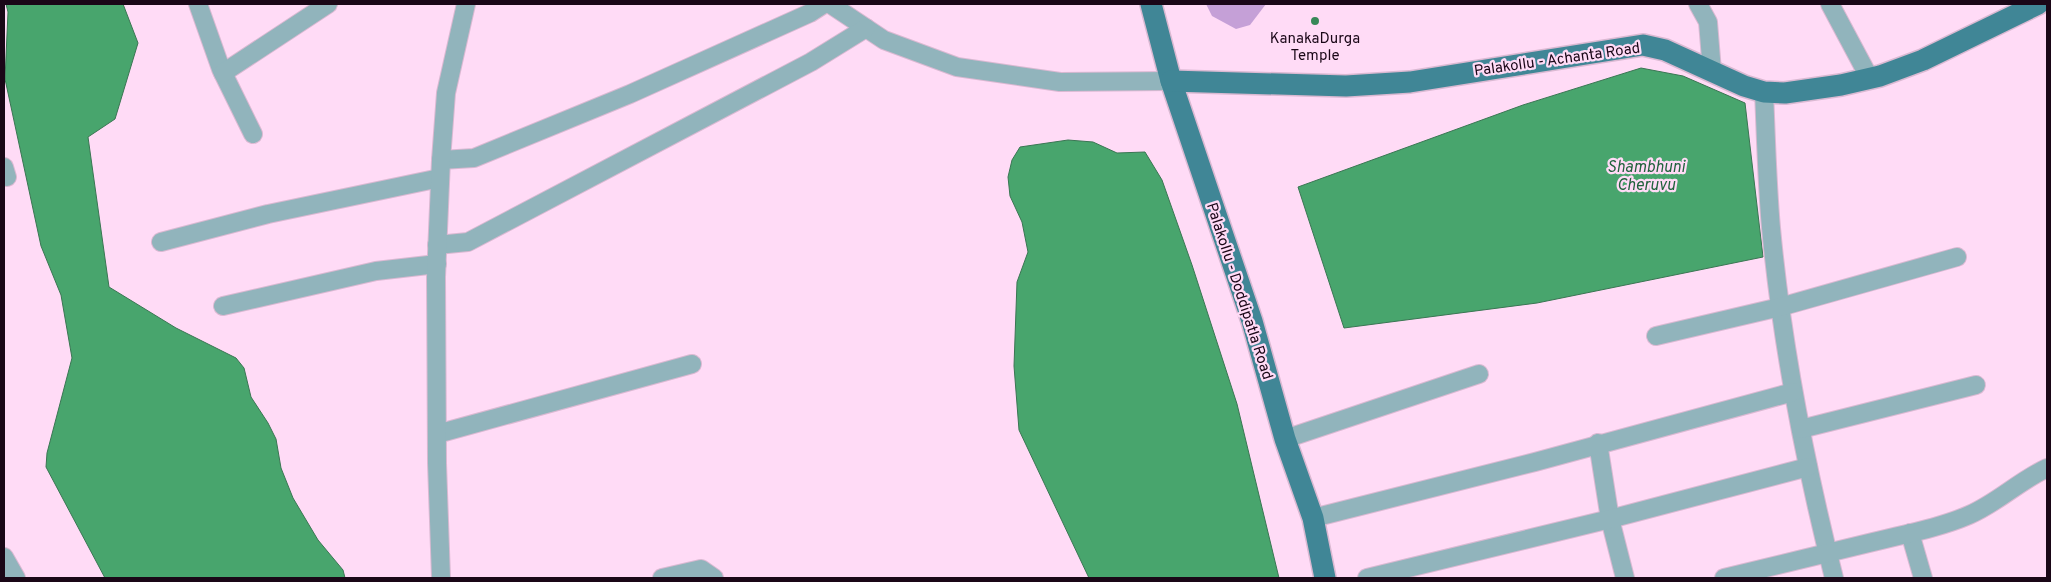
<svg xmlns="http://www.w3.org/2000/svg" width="2051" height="582" font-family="Overpass,sans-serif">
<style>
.water{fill:#48a56d;stroke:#3a7653}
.building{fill:#c5a0d7}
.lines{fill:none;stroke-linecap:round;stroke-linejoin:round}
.minor-casing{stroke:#dab9d2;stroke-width:20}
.major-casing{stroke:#dab9d2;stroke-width:24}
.minor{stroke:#91b4bc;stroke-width:18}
.major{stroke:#408696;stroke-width:21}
.poi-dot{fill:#388858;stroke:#ffdbf6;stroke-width:2}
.labels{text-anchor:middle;stroke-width:4.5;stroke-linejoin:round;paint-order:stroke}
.poi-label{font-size:15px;fill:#1a0717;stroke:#ffdbf6}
.street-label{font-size:15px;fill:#1a0717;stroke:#ffdbf6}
.water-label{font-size:16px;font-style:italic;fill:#20623c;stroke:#ffdbf6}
</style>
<rect width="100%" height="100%" fill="#ffdbf6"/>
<g class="water">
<path d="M 6,4 L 123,4 L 138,43 L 115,119 L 88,137 L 109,287 L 176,328 L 236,358 L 244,368 L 251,397 L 268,423 L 276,439 L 281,468 L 293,498 L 318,540 L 343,570 L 345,578 L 105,578 L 46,467 L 47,453 L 72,358 L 61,295 L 41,246 L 5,79 L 8,12 Z"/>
<path d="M 1641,68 L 1683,76 L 1745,103 L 1763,257 L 1537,303 L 1344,328 L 1298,187 L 1523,105 Z"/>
<path d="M 1068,140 L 1093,142 L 1117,153 L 1145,152 L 1162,180 L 1192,265 L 1237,404 L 1279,578 L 1089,578 L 1019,430 L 1014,366 L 1017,282 L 1028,252 L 1022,222 L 1010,196 L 1008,177 L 1012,160 L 1020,147 Z"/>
</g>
<path class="building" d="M 1206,4 L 1266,4 L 1250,25 L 1236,29 L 1212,16 Z"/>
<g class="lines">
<g class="minor-casing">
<g id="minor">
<path d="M 198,4 L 221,69 L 253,134"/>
<path d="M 830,4 L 884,40 L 957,67 L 1060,82 L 1171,81"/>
<path d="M 1698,4 L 1708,22 L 1712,71"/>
<path d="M 1830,4 L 1870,79"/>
<path d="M 223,73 L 328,4"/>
<path d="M 1764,92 C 1766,137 1767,183 1771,228 C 1782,346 1805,463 1834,578"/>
<path d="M 441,160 L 474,158 L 630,94 L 810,13 L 824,4"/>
<path d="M 4,167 L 7,177"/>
<path d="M 161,242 L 268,214 L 440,178"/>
<path d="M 437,245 L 468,242 L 811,62 L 866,28"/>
<path d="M 223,306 L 376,271 L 437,264"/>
<path d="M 1656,336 L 1780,307 L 1957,257"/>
<path d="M 1801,429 L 1976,385"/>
<path d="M 437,434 L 692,364"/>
<path d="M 1285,439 L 1479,374"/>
<path d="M 1598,443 L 1610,519 L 1625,578"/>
<path d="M 1313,518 L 1535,462 L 1793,392"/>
<path d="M 1910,533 L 1923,578"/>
<path d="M 4,557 L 16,578"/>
<path d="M 441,578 L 437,463 L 436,277 L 441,160 L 446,93 L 466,4"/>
<path d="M 662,578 L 701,569 L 714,578"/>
<path d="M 1367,578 L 1610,519 L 1808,467"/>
<path d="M 1724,578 C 1774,566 1823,554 1873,542 C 1905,534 1939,528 1969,515 C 1997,503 2019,481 2047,468"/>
</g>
</g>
<g class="major-casing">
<g id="major">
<path d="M 1151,4 L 1171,81 L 1252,321 L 1285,439 L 1313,518 L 1325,578"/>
<path d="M 1171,81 L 1346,86 L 1410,82 L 1643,45 L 1665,50 L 1744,86 L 1764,92 L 1785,93 L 1841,85 L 1880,76 L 1923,60 L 2038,4"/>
</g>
</g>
<use href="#minor" class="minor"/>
<use href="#major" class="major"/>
</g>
<circle class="poi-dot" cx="1315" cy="21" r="5"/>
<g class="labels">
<g class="poi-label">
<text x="1315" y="43">KanakaDurga<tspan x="1315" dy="17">Temple</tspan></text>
</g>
<g class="street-label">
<text transform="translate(1557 59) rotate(-8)" y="5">Palakollu - Achanta Road</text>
<text transform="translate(1240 291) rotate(72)" y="5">Palakollu - Doddipatla Road</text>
</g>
<g class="water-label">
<text x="1646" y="172">Shambhuni<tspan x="1646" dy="18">Cheruvu</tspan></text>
</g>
</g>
<rect width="2051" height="582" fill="none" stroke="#1a0717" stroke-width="10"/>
</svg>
